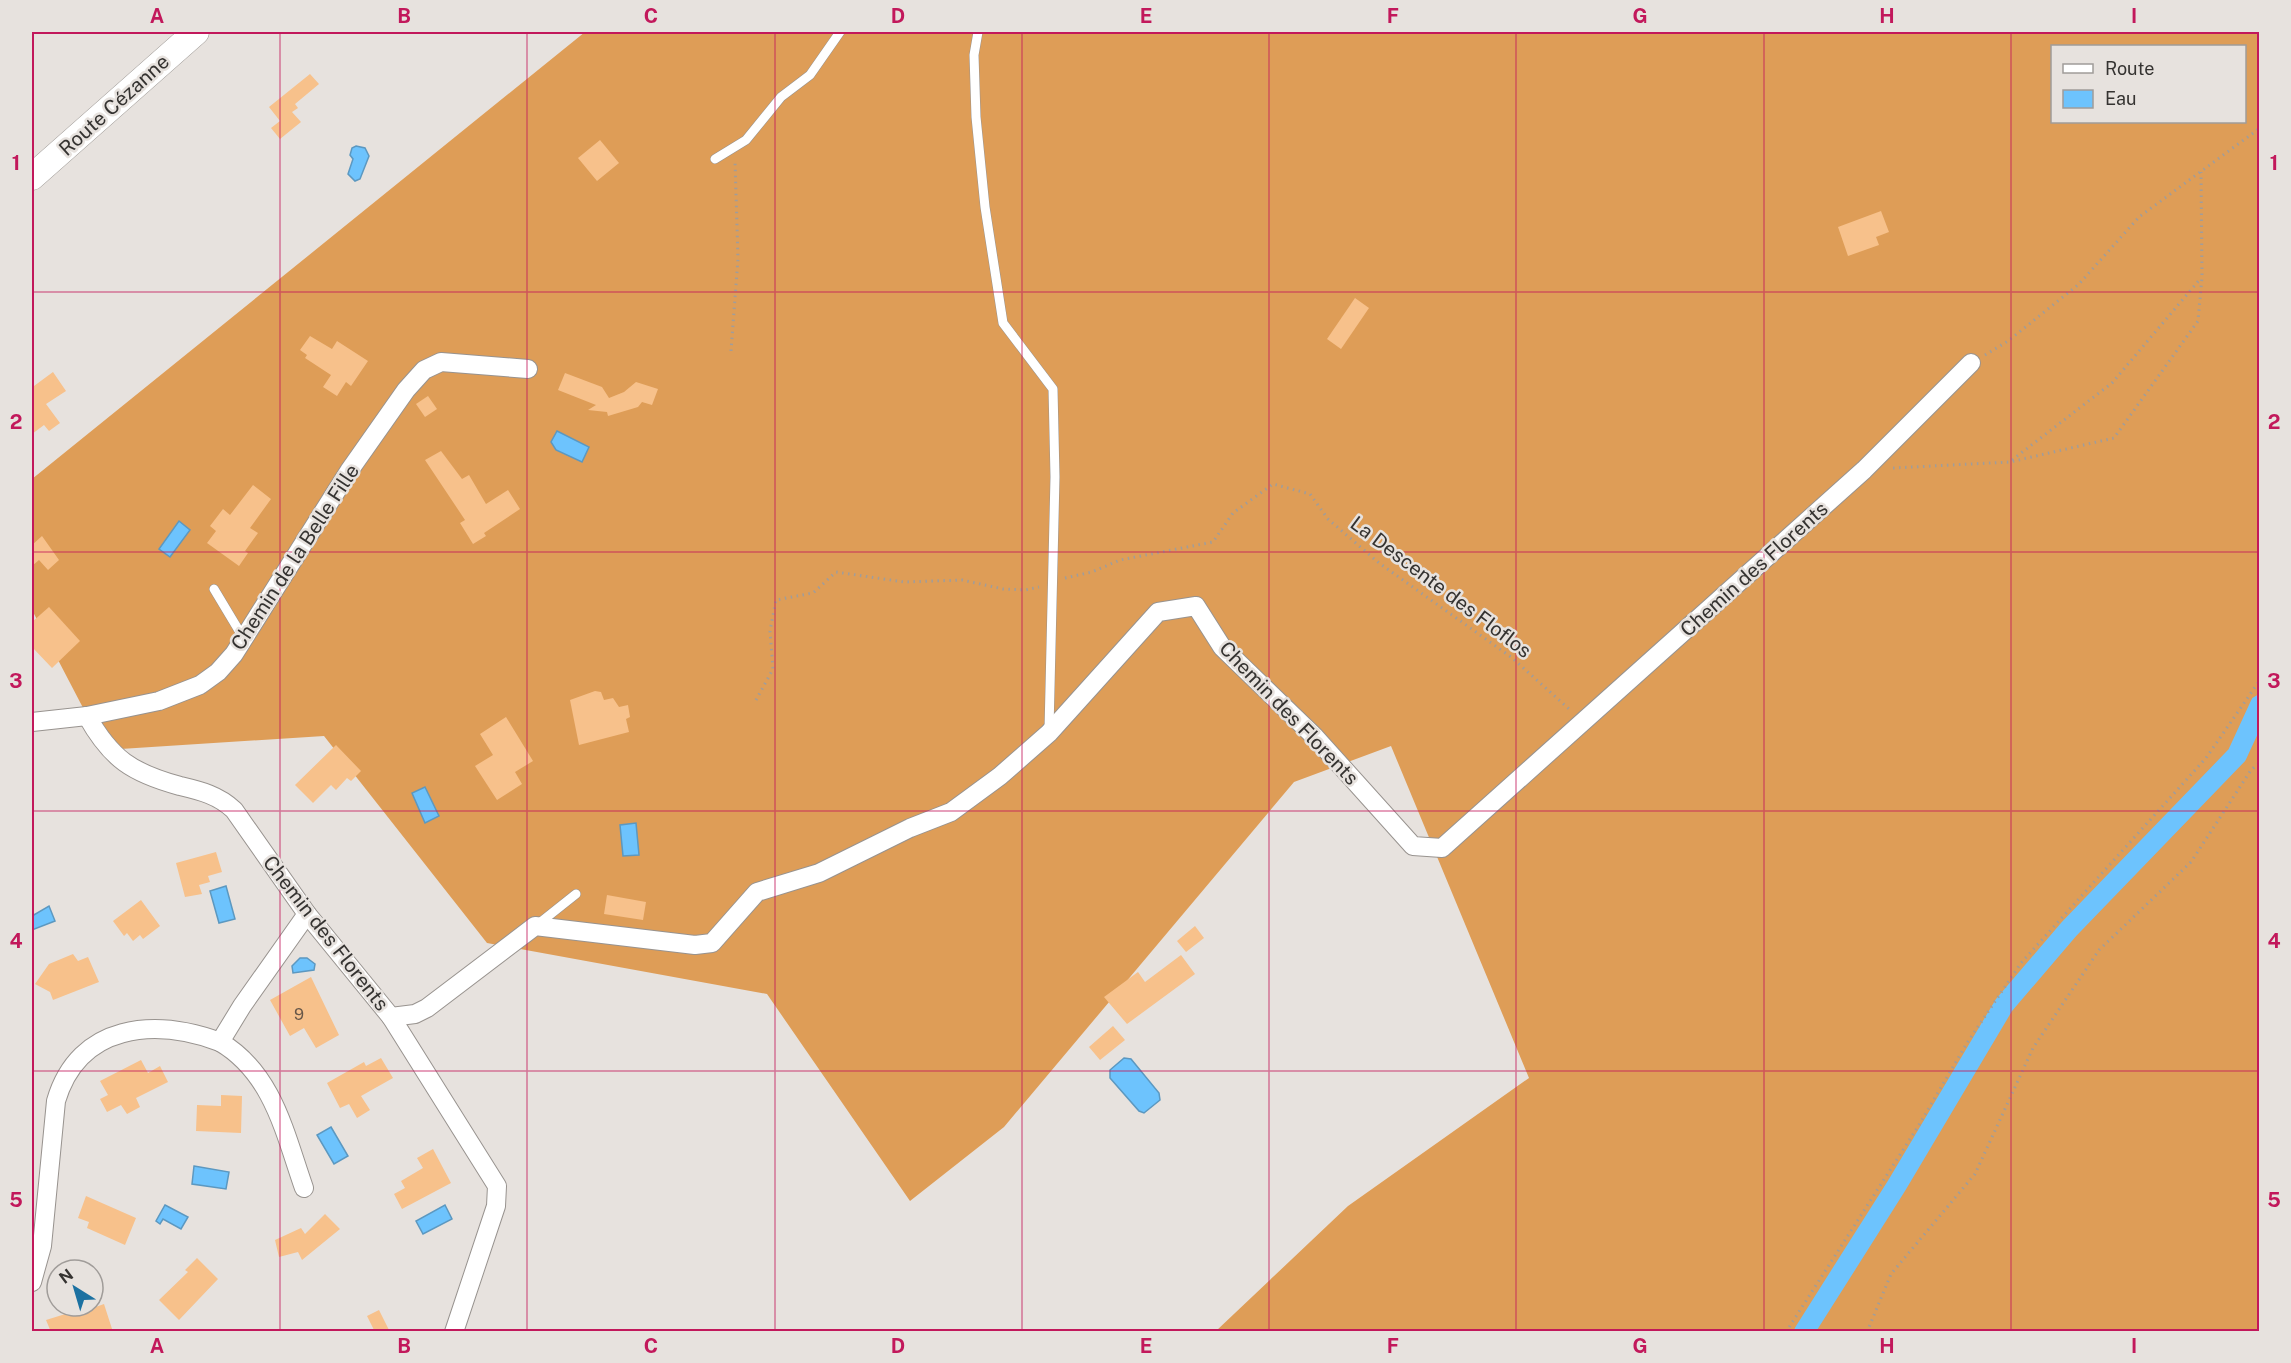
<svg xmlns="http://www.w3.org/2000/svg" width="2291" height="1363" font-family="'Public Sans',sans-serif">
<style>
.forest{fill:#de9d57;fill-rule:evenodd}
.water{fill:#6dc3fd;stroke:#5c98c0;stroke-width:1.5}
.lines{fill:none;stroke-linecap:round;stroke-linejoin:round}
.canal{stroke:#6dc3fd;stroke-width:20}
.building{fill:#f7c18b}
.lane-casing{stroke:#98938f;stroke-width:10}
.street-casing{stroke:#98938f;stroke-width:20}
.secondary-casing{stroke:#98938f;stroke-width:27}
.path{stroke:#a19d9a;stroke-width:3;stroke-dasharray:1.5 4.5;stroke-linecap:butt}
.lane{stroke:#fff;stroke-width:9}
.street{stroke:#fff;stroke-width:18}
.secondary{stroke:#fff;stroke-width:26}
.grid{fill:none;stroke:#c2185b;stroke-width:1.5;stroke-opacity:0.55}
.labels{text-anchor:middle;stroke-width:5;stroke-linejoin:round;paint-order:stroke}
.number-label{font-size:16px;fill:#665648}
.street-label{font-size:20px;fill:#353331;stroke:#e7e2de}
.neatline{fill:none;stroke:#c2185b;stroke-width:2}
.grid-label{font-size:20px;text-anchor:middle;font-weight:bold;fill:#c2185b}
</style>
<rect width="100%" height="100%" fill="#e7e2de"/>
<path class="forest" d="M 585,32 L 2259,32 L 2259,1331 L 1216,1331 L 1348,1206 L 1529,1078 L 1391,746 L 1294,782 L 1004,1127 L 910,1201 L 767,994 L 487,943 L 324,736 L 105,750 L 32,610 L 32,479 ZM 2052,46 L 2244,46 L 2244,122 L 2052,122 Z"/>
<g class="water">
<path d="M 356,146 L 365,148 L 369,156 L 360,179 L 355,181 L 348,174 L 353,159 L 350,155 L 352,148 Z"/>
<path d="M 557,431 L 589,447 L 582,462 L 556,450 L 551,442 Z"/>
<path d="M 179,521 L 190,530 L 170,557 L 159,549 Z"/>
<path d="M 425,787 L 439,816 L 425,823 L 412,793 Z"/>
<path d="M 636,823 L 639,855 L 623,856 L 620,825 Z"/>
<path d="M 226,886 L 235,919 L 219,923 L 210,891 Z"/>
<path d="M 49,906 L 55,921 L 32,930 L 32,916 Z"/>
<path d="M 300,958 L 307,958 L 315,964 L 314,970 L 293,973 L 292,966 Z"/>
<path d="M 1124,1058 L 1131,1059 L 1159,1093 L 1160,1100 L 1144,1113 L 1139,1111 L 1110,1078 L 1110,1070 Z"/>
<path d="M 331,1127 L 348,1156 L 334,1164 L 317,1135 Z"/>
<path d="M 194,1166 L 229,1172 L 226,1189 L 192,1184 Z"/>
<path d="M 165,1205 L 188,1217 L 181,1229 L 163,1219 L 160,1224 L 156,1221 Z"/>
<path d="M 445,1205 L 452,1219 L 423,1234 L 416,1221 Z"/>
</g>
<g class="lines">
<path class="canal" d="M 1804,1332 L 1897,1185 L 2004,1005 L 2069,929 L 2237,755 L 2260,705"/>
</g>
<g class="building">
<path d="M 310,74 L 319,84 L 295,104 L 298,108 L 292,112 L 301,122 L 280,139 L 271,128 L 280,121 L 269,107 Z"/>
<path d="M 600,140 L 619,163 L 597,181 L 578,158 Z"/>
<path d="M 1881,211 L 1889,232 L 1876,237 L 1879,245 L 1848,256 L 1838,227 Z"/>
<path d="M 1355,298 L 1369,308 L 1341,349 L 1327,339 Z"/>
<path d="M 310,336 L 332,349 L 337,341 L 368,361 L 351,386 L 346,382 L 337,396 L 323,387 L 331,375 L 305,358 L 307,355 L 300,350 Z"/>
<path d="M 53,372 L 66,391 L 46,404 L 60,423 L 49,431 L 44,425 L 32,434 L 32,382 L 34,386 Z"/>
<path d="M 565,373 L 602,387 L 609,398 L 624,392 L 636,382 L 658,389 L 652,405 L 642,402 L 638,407 L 608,416 L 607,412 L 588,410 L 596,405 L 558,390 Z"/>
<path d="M 428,396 L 437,409 L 425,417 L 416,404 Z"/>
<path d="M 441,451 L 462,479 L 469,475 L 486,504 L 508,490 L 520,509 L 484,533 L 486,536 L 473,544 L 460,523 L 465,520 L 425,460 Z"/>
<path d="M 253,485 L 271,499 L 250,528 L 258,533 L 245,551 L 248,553 L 239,566 L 207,543 L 216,531 L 210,526 L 223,509 L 230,515 Z"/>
<path d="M 42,536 L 59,560 L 48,570 L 39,560 L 32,566 L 32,545 Z"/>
<path d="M 49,607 L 80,641 L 52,668 L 32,647 L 32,622 Z"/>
<path d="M 595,691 L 601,692 L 604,700 L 613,698 L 619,707 L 628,705 L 630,717 L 626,719 L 629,732 L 579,745 L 570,700 Z"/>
<path d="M 506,717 L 533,761 L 515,772 L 522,784 L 497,800 L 475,766 L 493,755 L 480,734 Z"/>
<path d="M 336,745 L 361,771 L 351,781 L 347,778 L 336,790 L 331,785 L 313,803 L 295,785 Z"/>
<path d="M 216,852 L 222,872 L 208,876 L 210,882 L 199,885 L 202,894 L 185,897 L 176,863 Z"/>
<path d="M 607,895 L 646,902 L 643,920 L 604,914 Z"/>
<path d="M 141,900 L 160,926 L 143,939 L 140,935 L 133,941 L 127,933 L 124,936 L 113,921 Z"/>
<path d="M 1195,926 L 1204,938 L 1186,952 L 1177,941 Z"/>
<path d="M 73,954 L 78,961 L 88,957 L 99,982 L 53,1000 L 50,992 L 35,984 L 49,964 Z"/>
<path d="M 1181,955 L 1195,974 L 1127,1024 L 1104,997 L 1138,972 L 1145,982 Z"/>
<path d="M 311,977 L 339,1035 L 316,1048 L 304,1028 L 290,1036 L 270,1000 Z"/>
<path d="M 1113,1026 L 1125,1040 L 1100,1060 L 1089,1047 Z"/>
<path d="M 381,1058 L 393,1078 L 361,1096 L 370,1110 L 357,1118 L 349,1104 L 340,1108 L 327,1083 L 364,1062 L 366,1066 Z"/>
<path d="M 141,1060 L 148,1073 L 160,1066 L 168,1082 L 136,1098 L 140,1107 L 127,1114 L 121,1105 L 107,1112 L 100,1099 L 108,1095 L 100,1081 Z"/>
<path d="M 221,1095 L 242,1096 L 241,1133 L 196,1131 L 197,1105 L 221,1106 Z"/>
<path d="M 433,1149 L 451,1183 L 402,1209 L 394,1194 L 405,1188 L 401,1181 L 423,1168 L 417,1158 Z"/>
<path d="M 86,1196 L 136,1218 L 125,1245 L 87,1228 L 89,1222 L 78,1218 Z"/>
<path d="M 325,1214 L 340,1229 L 302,1260 L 298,1252 L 279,1257 L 275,1240 L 301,1228 L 305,1234 Z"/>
<path d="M 197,1258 L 218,1279 L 179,1320 L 159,1300 L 188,1272 L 185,1270 Z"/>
<path d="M 104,1304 L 113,1332 L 51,1332 L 46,1320 L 75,1311 L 76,1314 Z"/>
<path d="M 379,1310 L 390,1332 L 375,1332 L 367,1316 Z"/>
</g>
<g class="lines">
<g class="lane-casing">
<g id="lane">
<path d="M 978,32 L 974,55 L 976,117 L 985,207 L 1003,323 L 1053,389 L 1055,477 L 1049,730"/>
<path d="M 715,159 L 746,140 L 781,97 L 810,75 L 840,32"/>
<path d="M 214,589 L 244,639"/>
<path d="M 537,925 L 576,894"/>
</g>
</g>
<g class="street-casing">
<g id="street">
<path d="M 87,716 C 111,759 132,773 180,786 C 201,791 218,795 234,810 L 307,914 L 391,1017 L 415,1014 L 427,1008 L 535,926 L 695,945 L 712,943 L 757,892 L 819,873 L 910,828 L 951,812 L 1000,776 L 1049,733 L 1158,612 L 1196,606 L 1222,647 L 1315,737 L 1413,846 L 1442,848 L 1864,470 L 1971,363"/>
<path d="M 32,722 L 87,716 L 159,701 L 200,685 L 218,672 L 234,654 L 349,471 L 406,390 L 424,370 L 441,362 L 528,369"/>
<path d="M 391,1017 L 497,1186 L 496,1206 L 454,1332"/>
<path d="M 220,1042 C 273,1073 285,1134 304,1188"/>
<path d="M 32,1282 L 42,1246 L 56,1101 C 79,1023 155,1018 220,1042 L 242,1006 L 307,914"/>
</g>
</g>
<g class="secondary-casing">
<path id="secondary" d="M 32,177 L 196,32"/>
</g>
<g class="path">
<path d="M 731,351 L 738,259 L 735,161"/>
<path d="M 1985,355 L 2008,341 L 2079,284 L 2139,217 L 2260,128"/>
<path d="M 2012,460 L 2112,383 L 2201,278"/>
<path d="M 1893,468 L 2010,462 L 2114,438 L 2198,321 L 2202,277 L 2201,172"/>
<path d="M 1065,578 L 1092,572 L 1120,560 L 1213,542 L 1233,513 L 1273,484 L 1310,494 L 1328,519 L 1379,563 L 1511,657 L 1569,709"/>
<path d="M 756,700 L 773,669 L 770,631 L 776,600 L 813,593 L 836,572 L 904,582 L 962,580 L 1003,589 L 1025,590 L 1039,587"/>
<path d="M 1786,1332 L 1919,1125 L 1967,1043 L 2021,963 L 2206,758 L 2260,680"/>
<path d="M 1867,1332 L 1891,1274 L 1975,1174 L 2033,1048 L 2099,950 L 2191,862 L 2251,770 L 2260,762"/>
</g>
<use href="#lane" class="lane"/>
<use href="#street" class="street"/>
<use href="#secondary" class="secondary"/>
</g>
<path class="grid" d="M 280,32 L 280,1332M 527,32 L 527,1332M 775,32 L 775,1332M 1022,32 L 1022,1332M 1269,32 L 1269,1332M 1516,32 L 1516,1332M 1764,32 L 1764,1332M 2011,32 L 2011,1332M 32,292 L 2260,292M 32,552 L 2260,552M 32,811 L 2260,811M 32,1071 L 2260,1071"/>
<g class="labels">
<g class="number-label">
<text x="299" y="1020">9</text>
</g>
<g class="street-label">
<text transform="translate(114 105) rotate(-42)" y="7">Route Cézanne</text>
<text transform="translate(295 557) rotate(-57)" y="7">Chemin de la Belle Fille</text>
<text transform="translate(1754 569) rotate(-42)" y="7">Chemin des Florents</text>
<text transform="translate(1441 587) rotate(37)" y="7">La Descente des Floflos</text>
<text transform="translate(1289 713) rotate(46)" y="7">Chemin des Florents</text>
<text transform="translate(326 933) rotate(52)" y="7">Chemin des Florents</text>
</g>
</g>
<rect width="2291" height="1363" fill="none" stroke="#e7e2de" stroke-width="66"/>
<rect x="2051" y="45" width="195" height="78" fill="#e7e2de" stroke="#a09c99" stroke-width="1.5"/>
<rect x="2063" y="64" width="30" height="9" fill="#ffffff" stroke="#a09c99" stroke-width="1.5"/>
<text x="2105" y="75" font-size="18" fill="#353331">Route</text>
<rect x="2063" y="90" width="30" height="18" fill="#6dc3fd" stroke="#a09c99" stroke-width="1.5"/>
<text x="2105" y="105" font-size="18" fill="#353331">Eau</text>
<g transform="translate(75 1288) rotate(323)"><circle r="28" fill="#e7e2de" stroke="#a09c99" stroke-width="1.5"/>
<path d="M0-4.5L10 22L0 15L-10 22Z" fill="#1c71a1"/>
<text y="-9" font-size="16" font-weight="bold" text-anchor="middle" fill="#353331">N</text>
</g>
<rect x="33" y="33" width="2225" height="1297" class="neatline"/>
<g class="grid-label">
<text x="157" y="23">A</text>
<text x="404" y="23">B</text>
<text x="651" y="23">C</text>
<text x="898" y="23">D</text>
<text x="1146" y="23">E</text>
<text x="1393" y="23">F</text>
<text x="1640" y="23">G</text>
<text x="1887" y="23">H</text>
<text x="2134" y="23">I</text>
<text x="16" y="170">1</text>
<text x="2274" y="170">1</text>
<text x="16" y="429">2</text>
<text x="2274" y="429">2</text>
<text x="16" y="688">3</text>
<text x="2274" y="688">3</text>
<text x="16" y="948">4</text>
<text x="2274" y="948">4</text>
<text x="16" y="1207">5</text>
<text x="2274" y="1207">5</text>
<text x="157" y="1353">A</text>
<text x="404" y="1353">B</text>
<text x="651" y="1353">C</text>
<text x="898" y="1353">D</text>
<text x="1146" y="1353">E</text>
<text x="1393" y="1353">F</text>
<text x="1640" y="1353">G</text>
<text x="1887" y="1353">H</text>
<text x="2134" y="1353">I</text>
</g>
</svg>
